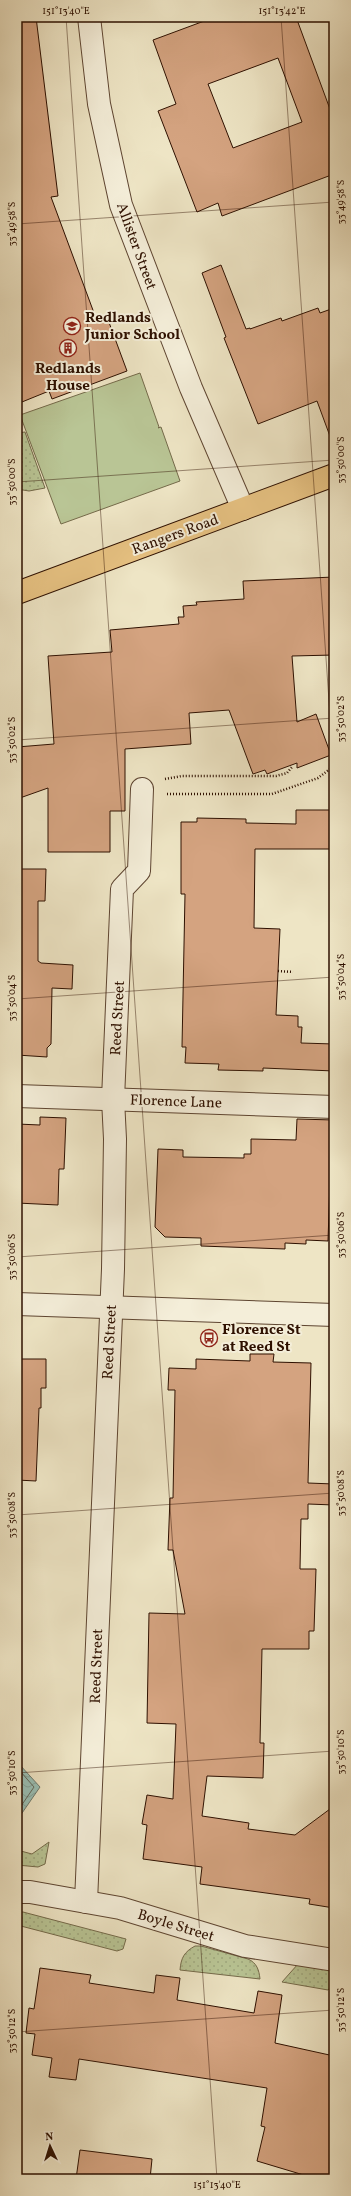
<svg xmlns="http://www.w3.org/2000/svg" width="351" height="2196" font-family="Vollkorn,serif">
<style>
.grass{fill:url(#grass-dots);stroke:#746a4a}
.garden{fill:#b9c595;stroke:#746a4a}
.water{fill:url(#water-waves);stroke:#6e796c}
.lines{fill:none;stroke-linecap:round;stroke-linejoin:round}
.shore{stroke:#64685a;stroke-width:1}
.building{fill:#d4a380;stroke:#2e1000;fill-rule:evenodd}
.minor-casing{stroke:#5e4531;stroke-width:24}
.major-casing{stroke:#2e1000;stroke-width:24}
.path{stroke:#2e1000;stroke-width:2.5;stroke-dasharray:1 2;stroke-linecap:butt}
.minor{stroke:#f4eed9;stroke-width:22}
.major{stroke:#e7c282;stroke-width:22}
.ticks{fill:none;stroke:#2e1000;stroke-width:1;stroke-opacity:0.45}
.labels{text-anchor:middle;stroke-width:4;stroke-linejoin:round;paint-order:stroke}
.street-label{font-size:15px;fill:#2e1000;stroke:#f4eed9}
.poi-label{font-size:15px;font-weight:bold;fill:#2e1000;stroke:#f4eed9;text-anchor:start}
.neatline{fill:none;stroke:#2e1000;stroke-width:1.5}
.ticks-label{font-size:10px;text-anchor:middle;fill:#2e1000}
</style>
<defs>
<pattern id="grass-dots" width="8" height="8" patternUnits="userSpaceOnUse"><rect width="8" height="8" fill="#b9c595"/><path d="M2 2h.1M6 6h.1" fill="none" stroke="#9fa87f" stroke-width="1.8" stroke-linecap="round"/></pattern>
<pattern id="water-waves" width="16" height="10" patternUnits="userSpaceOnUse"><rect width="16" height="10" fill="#99bfb4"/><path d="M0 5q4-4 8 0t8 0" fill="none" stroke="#84a399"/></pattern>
</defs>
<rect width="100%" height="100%" fill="#eee5c5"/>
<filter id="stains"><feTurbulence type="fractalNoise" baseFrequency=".005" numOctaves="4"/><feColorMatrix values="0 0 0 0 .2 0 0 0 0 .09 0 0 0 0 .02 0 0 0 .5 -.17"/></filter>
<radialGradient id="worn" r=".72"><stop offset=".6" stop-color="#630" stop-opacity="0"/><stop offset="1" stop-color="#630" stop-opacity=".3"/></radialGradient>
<g class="grass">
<path d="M 25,432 L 45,488 L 29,491 L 17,489 L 17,433 Z"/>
<path d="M 49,1842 L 45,1864 L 38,1867 L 17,1865 L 17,1850 L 32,1854 Z"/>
<path d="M 17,1912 L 23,1912 L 126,1939 L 123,1949 L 117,1951 L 17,1925 Z"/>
<path d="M 195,1946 L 201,1946 L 248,1959 C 257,1963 259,1970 260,1979 L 180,1970 C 181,1958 184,1952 195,1946 Z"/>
<path d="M 298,1964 L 334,1968 L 334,1983 L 328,1990 L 282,1982 Z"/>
</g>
<path class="garden" d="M 140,373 L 159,427 L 158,428 L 161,427 L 180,481 L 61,524 L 20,415 Z"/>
<path class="water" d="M 20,1765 L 40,1787 L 20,1816 L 17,1823 L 17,1768 Z"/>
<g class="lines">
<path class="shore" d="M 17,1771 L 20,1771 L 34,1787 L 17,1812"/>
</g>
<g class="building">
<path d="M 17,17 L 36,17 L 58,196 L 51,197 L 97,321 L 107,317 L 127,371 L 52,399 L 49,391 L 17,404 Z"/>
<path d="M 215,17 L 296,17 L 334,120 L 334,174 L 222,216 L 218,203 L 197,212 L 158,111 L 176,104 L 153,40 ZM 278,58 L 302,122 L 233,148 L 208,84 Z"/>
<path d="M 221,265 L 246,329 L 250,328 L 250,329 L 281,318 L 282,321 L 318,308 L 320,313 L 334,308 L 334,439 L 331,439 L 317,401 L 258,424 L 224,338 L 226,337 L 202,273 Z"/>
<path d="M 334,577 L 334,655 L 292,656 L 297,722 L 316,714 L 331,755 L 297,768 L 297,763 L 267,774 L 265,770 L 253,774 L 229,710 L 189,713 L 191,744 L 125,749 L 125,811 L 110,811 L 110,852 L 48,852 L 48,788 L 17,799 L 17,747 L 54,744 L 48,656 L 112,652 L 110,630 L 179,624 L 178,617 L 184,617 L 183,606 L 197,605 L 196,602 L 244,599 L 243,581 Z"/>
<path d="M 296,810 L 334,810 L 334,849 L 255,849 L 254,928 L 280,929 L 276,1015 L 298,1016 L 298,1027 L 302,1027 L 301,1043 L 334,1044 L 334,1071 L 263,1068 L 263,1071 L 218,1070 L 219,1064 L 185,1063 L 186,1047 L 182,1047 L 185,894 L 181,894 L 181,822 L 197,822 L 197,818 L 246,819 L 246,823 L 296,824 Z"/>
<path d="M 17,869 L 46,869 L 45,901 L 38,901 L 38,961 L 41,963 L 73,965 L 72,989 L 52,988 L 51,1044 L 47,1048 L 47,1057 L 17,1055 Z"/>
<path d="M 40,1117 L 66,1118 L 64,1169 L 59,1169 L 58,1205 L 17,1203 L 17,1124 L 40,1125 Z"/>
<path d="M 297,1119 L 334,1120 L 334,1151 L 331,1151 L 328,1241 L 306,1240 L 306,1244 L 285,1243 L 285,1249 L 201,1246 L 201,1238 L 165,1237 L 155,1227 L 158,1149 L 183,1150 L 183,1157 L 244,1158 L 244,1154 L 251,1154 L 251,1139 L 296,1140 Z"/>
<path d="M 250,1354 L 274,1354 L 273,1362 L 311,1363 L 308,1483 L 334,1484 L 334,1505 L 308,1504 L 308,1519 L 301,1519 L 300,1569 L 316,1569 L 314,1631 L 309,1631 L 309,1649 L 262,1649 L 260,1743 L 264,1743 L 263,1778 L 207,1776 L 202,1816 L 249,1823 L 248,1829 L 295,1835 L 334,1806 L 334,1908 L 309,1904 L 310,1899 L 200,1884 L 202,1867 L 143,1859 L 147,1825 L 142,1824 L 147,1795 L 173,1799 L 176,1724 L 147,1723 L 149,1613 L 185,1614 L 173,1550 L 168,1550 L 170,1498 L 173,1498 L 175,1390 L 168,1390 L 169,1368 L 196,1369 L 196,1359 L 250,1361 Z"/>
<path d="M 17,1359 L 46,1359 L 46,1388 L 41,1388 L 41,1408 L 39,1408 L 36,1481 L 17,1480 Z"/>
<path d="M 40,1968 L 91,1975 L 89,1983 L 154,1993 L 156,1975 L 180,1978 L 177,2000 L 254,2013 L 258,1991 L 282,1995 L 275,2043 L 334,2056 L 334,2179 L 317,2179 L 257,2161 L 265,2127 L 261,2126 L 267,2088 L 79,2059 L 76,2080 L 49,2077 L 52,2058 L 32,2055 L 35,2034 L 26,2033 L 29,2008 L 34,2009 Z"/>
<path d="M 80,2150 L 152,2159 L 150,2179 L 76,2179 Z"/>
</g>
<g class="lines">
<g class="minor-casing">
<g id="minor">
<path d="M 89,17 L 99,104 L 121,205 L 191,388 L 243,509"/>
<path d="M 17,1096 L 334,1107"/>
<path d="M 17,1304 L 334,1315"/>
<path d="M 17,1892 L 30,1892 L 120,1908 L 245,1946 L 334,1960"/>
<path d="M 86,1902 L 113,1269 L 115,1139 L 113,1099 L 122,889 L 139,871 L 142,789"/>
</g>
</g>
<g class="major-casing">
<path id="major" d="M 17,593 L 334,475"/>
</g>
<g class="path">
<path d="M 165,779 L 182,776 L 276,776 L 287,773 L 292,767"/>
<path d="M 167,794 L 272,794 L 318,778 L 334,766"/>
<path d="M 278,971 L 293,972"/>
</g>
<use href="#minor" class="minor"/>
<use href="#major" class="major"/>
</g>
<path class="ticks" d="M 66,17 L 217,2179M 281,17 L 334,772M 17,224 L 334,202M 17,482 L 334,460M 17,740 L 334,718M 17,999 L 334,977M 17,1257 L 334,1235M 17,1515 L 334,1493M 17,1773 L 334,1751M 17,2032 L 334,2010"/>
<defs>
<g id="school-ring" transform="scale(0.9)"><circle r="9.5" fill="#f4eed9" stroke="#8f2418" stroke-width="1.5"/><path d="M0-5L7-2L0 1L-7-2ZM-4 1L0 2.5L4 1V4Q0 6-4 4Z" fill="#8f2418"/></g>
<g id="building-ring" transform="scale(0.9)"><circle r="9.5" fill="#f4eed9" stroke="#8f2418" stroke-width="1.5"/><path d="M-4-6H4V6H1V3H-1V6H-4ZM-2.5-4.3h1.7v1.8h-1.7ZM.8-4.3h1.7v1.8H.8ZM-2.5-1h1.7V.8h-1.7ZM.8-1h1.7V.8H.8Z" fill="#8f2418"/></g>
<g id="bus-ring" transform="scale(0.9)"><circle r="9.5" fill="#f4eed9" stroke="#8f2418" stroke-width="1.5"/><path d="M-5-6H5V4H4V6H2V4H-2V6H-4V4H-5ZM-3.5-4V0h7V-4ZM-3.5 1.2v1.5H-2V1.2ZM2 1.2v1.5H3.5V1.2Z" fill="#8f2418"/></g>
</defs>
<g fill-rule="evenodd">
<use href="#school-ring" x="72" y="326"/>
<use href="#building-ring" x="68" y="348"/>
<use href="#bus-ring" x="209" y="1338"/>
</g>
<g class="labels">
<g class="street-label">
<text transform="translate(137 246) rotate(70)" y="5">Allister Street</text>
<text transform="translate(175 534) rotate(-20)" y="5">Rangers Road</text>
<text transform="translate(117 1018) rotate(-87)" y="5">Reed Street</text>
<text transform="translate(176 1101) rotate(2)" y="5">Florence Lane</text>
<text transform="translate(109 1342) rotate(-87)" y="5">Reed Street</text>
<text transform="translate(96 1666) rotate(-88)" y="5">Reed Street</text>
<text transform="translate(176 1925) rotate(17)" y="5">Boyle Street</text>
</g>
<g class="poi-label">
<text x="85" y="322">Redlands<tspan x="85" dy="17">Junior School</tspan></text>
<text x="68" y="373" text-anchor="middle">Redlands<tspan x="68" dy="17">House</tspan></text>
<text x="222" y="1334">Florence St<tspan x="222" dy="17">at Reed St</tspan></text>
</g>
</g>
<rect width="351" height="2196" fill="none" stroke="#eee5c5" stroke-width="44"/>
<g transform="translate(50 2146) rotate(356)" stroke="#f4eed9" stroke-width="3" paint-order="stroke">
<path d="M0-3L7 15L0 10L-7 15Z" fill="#2e1000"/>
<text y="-6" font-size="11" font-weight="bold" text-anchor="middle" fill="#2e1000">N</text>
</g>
<rect x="22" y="22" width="307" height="2152" class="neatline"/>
<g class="ticks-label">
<text x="66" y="14">151°13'40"E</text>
<text x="282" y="14">151°13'42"E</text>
<text transform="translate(340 202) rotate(-90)" y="4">33°49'58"S</text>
<text transform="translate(11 224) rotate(-90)" y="4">33°49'58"S</text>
<text transform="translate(340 460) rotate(-90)" y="4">33°50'00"S</text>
<text transform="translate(11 482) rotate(-90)" y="4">33°50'00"S</text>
<text transform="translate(340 719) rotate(-90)" y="4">33°50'02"S</text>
<text transform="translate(11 740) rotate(-90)" y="4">33°50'02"S</text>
<text transform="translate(340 977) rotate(-90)" y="4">33°50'04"S</text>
<text transform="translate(11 998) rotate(-90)" y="4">33°50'04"S</text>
<text transform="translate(340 1235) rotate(-90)" y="4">33°50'06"S</text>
<text transform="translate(11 1257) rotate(-90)" y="4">33°50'06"S</text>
<text transform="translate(340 1493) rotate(-90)" y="4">33°50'08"S</text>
<text transform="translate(11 1515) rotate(-90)" y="4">33°50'08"S</text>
<text transform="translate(340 1752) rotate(-90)" y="4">33°50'10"S</text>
<text transform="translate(11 1773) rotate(-90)" y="4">33°50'10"S</text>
<text transform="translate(340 2010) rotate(-90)" y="4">33°50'12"S</text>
<text transform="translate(11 2031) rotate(-90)" y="4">33°50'12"S</text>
<text x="217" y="2188">151°13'40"E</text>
</g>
<rect width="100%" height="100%" filter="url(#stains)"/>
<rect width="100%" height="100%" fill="url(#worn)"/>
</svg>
